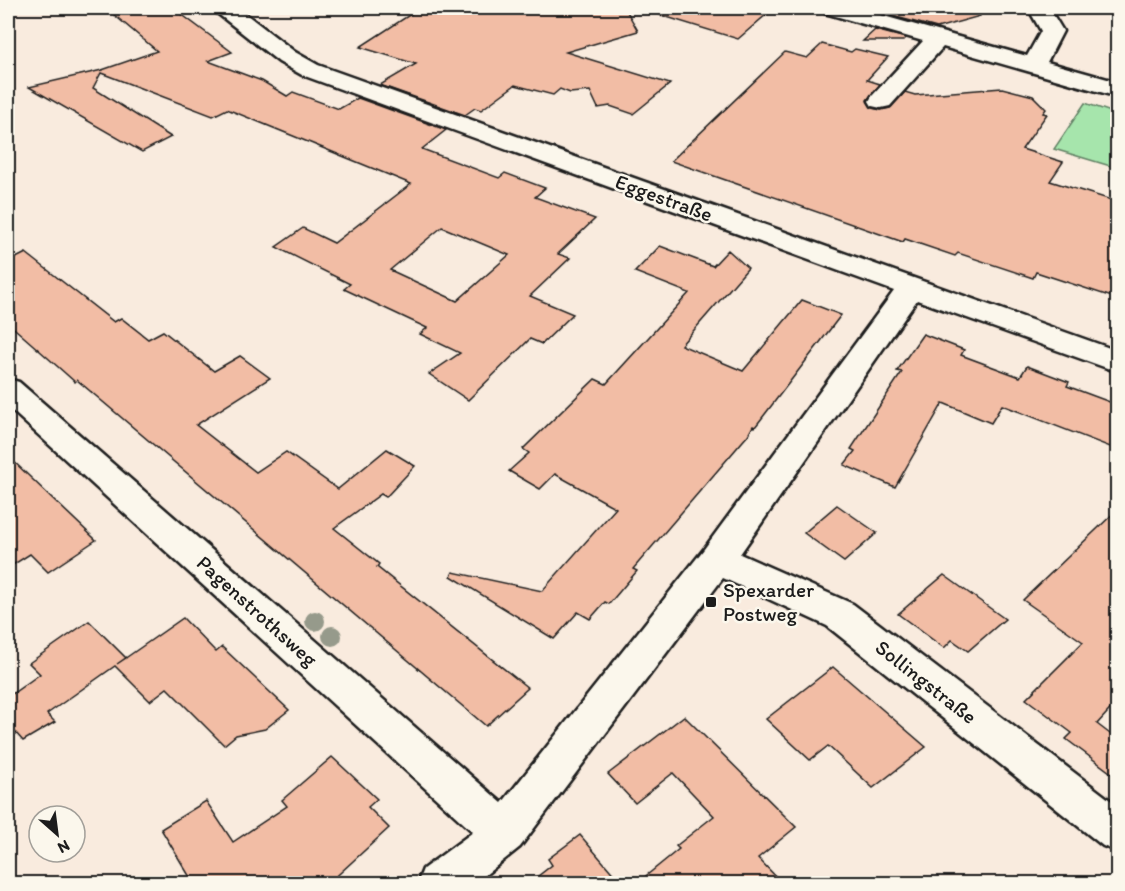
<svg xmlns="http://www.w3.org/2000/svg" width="1125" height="891" font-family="Itim,sans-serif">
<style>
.green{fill:#a6e5ac;stroke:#618064;stroke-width:1.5}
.building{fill:#f2bda5;stroke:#1c1c1c;stroke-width:1.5;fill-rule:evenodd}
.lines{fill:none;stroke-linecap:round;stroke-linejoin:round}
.street-casing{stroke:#1c1c1c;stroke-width:5}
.street{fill:#fbf7ec;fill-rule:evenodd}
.tree{fill:#969a8b}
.poi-dot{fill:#1c1c1c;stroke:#fbf7ec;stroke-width:2}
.labels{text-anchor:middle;stroke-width:5;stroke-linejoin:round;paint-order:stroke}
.street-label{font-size:21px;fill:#1c1c1c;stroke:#fbf7ec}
.poi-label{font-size:21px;fill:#1c1c1c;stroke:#fbf7ec;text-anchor:start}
</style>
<rect width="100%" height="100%" fill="#f9ebde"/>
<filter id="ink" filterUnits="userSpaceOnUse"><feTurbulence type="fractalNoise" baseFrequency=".0167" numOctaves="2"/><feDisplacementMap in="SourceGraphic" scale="12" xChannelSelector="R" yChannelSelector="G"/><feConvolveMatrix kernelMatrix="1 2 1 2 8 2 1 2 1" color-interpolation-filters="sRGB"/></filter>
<g filter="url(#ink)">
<path class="green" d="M 1085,103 L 1117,114 L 1117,168 L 1054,149 Z"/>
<g class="building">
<path d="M 106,8 L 173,8 L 232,52 L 208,61 L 262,81 L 287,96 L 293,92 L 339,109 L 358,98 L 446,130 L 422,149 L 499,178 L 505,173 L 545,188 L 535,197 L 595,219 L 558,254 L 570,258 L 530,296 L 573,314 L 542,344 L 530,339 L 468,400 L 429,374 L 460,353 L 420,334 L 427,328 L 344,289 L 350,284 L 276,247 L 303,228 L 334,243 L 411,184 L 227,109 L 213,116 L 101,73 L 93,88 L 171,137 L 142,152 L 29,87 L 102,70 L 157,51 ZM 442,227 L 509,255 L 457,301 L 390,270 Z"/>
<path d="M 420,8 L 473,8 L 483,11 L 490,8 L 625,8 L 638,31 L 566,52 L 670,84 L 633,114 L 610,106 L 598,108 L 590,91 L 570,93 L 560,89 L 553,95 L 515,85 L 481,110 L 475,108 L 465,115 L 380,85 L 416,64 L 360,47 Z"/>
<path d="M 661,8 L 774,8 L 738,39 L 660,15 Z"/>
<path d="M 896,8 L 979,8 L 980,16 L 937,28 L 889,15 Z"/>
<path d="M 875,30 L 906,38 L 903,41 L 863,41 Z"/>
<path d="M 822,44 L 851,52 L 855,49 L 888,57 L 867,80 L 880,84 L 867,100 L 872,108 L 881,110 L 890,108 L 905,92 L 915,95 L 1002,88 L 1033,96 L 1046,109 L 1043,113 L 1047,114 L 1022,149 L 1063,162 L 1050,181 L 1118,202 L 1118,299 L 1036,272 L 1033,278 L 958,253 L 955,256 L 905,239 L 903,242 L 671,161 L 785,52 L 807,58 Z"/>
<path d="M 660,246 L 713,266 L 728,250 L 748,268 L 681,345 L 743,371 L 802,300 L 841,315 L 762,418 L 755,427 L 753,426 L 748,435 L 633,569 L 637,571 L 609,604 L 605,602 L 590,619 L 578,612 L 554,639 L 451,576 L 453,572 L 542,591 L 616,508 L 555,474 L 540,489 L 509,471 L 529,453 L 523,449 L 595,379 L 606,384 L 689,293 L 635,272 Z"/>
<path d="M 26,253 L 114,322 L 121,318 L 148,339 L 163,331 L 214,371 L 240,356 L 270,378 L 196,425 L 256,472 L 286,452 L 338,489 L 387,449 L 415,466 L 386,497 L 381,494 L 334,528 L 379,564 L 377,567 L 528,688 L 486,726 L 77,380 L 75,382 L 48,358 L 8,323 L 8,262 Z"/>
<path d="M 923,334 L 964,350 L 961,355 L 1020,377 L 1027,366 L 1069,382 L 1067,386 L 1118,405 L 1118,450 L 1002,405 L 991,423 L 943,403 L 895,487 L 844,465 L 855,451 L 851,449 L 902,372 L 897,371 Z"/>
<path d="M 8,456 L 96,540 L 48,572 L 30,554 L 8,568 Z"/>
<path d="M 837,505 L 877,533 L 844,562 L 804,533 Z"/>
<path d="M 1118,509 L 1118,701 L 1097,724 L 1118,740 L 1118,778 L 1066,739 L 1072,733 L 1026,699 L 1083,642 L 1023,600 Z"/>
<path d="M 944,575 L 1005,619 L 968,651 L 952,640 L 944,648 L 898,614 Z"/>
<path d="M 183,618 L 216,652 L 222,647 L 289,710 L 265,729 L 236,735 L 224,745 L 167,688 L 150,701 L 115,666 L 47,714 L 55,722 L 23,741 L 8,724 L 8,697 L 40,674 L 29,663 L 89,621 L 126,658 L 117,664 Z"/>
<path d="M 833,667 L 926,747 L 873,788 L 828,746 L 810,760 L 766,719 Z"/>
<path d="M 684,716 L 796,827 L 758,858 L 783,884 L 636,884 L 679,849 L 676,846 L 714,816 L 673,773 L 635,803 L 608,774 Z"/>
<path d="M 332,757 L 377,799 L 368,807 L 389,828 L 328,884 L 194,884 L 161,829 L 206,801 L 233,842 L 287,806 L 282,800 Z"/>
<path d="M 580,835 L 622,884 L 528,884 L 552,865 L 548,859 Z"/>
</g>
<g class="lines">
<g class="street-casing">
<g id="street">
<path d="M 215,8 L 238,8 L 295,52 L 318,65 L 1118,351 L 1118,372 L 917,300 L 740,554 L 853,604 L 1118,806 L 1118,852 L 1103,846 L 827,626 L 723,578 L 520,847 L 474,884 L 417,884 L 423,869 L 473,832 L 8,407 L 8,379 L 19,382 L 502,803 L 704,549 L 894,291 L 302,75 L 279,62 L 217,13 Z"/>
<path d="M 822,8 L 855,8 L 1027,56 L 1041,31 L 1028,8 L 1049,8 L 1063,31 L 1047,62 L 1118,82 L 1118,97 L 943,47 L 890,106 L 881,108 L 872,106 L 869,101 L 872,96 L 923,41 L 825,13 Z"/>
</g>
</g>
<use href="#street" class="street"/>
</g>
<g class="tree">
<circle cx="315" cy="621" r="10"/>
<circle cx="332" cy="636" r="10"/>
</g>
</g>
<rect class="poi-dot" x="705" y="596" width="12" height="12" rx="3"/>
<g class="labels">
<g class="street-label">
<text transform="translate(664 198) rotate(20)" y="7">Eggestraße</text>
<text transform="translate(257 611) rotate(42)" y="7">Pagenstrothsweg</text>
<text transform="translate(926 682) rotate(38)" y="7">Sollingstraße</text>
</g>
<g class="poi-label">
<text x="723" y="597">Spexarder<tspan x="723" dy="24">Postweg</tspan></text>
</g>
</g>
<rect width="1125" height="891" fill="none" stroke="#fbf7ec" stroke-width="30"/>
<rect x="15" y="15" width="1095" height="861" fill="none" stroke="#1c1c1c" stroke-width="2" filter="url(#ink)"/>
<g transform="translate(57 834) rotate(152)"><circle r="28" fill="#fbf7ec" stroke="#a29f99" stroke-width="1.5"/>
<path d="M0-4.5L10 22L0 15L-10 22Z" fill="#1c1c1c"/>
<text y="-9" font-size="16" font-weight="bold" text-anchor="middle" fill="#1c1c1c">N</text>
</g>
</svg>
